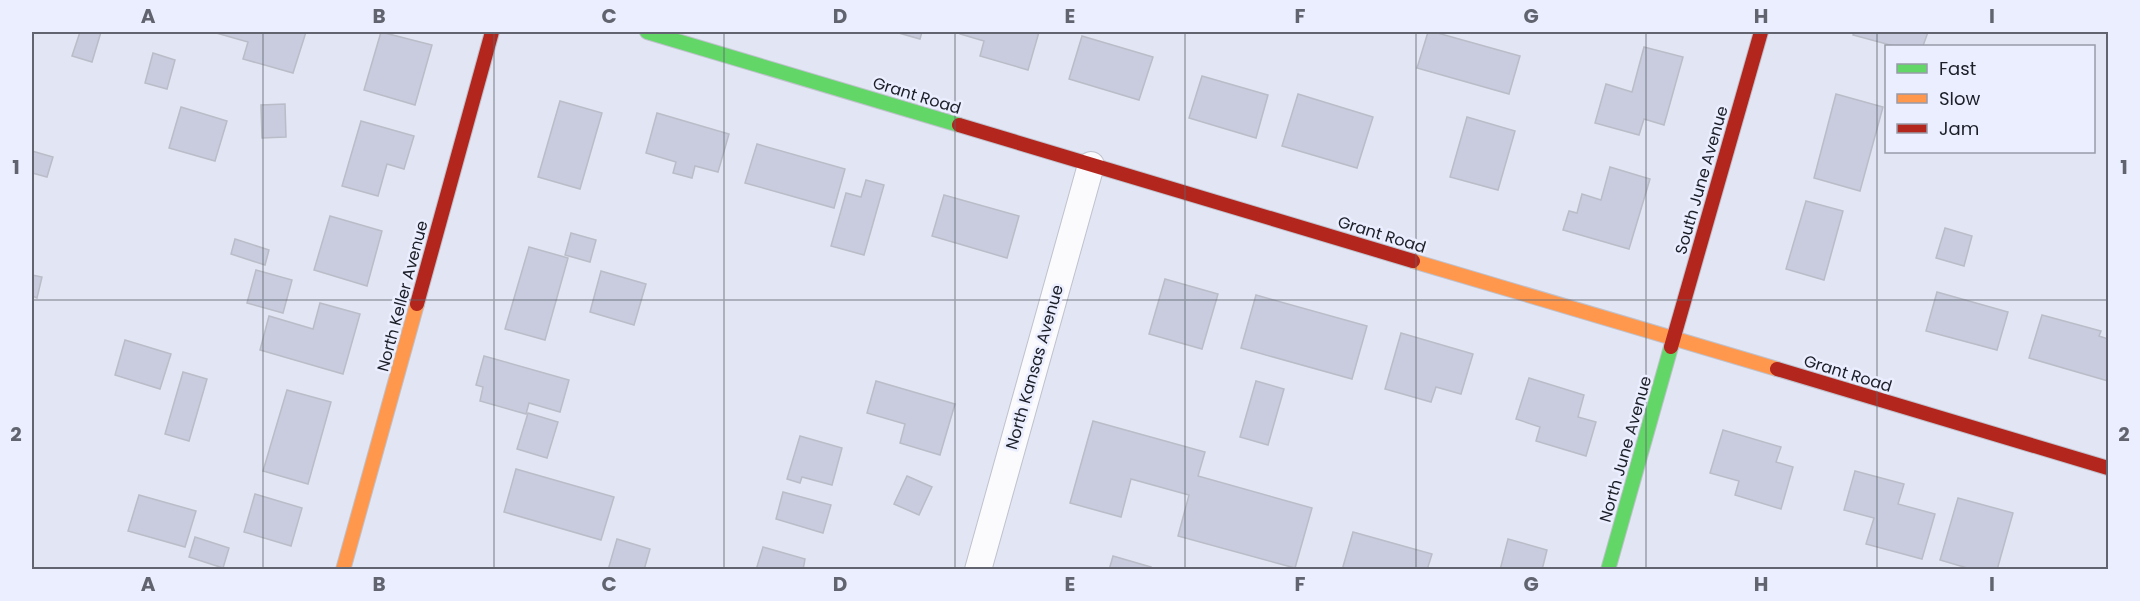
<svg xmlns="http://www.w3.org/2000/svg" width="2140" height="601" font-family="Poppins,sans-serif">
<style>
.building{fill:#c8ccde;stroke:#babcc8;stroke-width:1.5}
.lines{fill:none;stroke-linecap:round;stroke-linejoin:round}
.street-casing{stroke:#bfc2cd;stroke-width:28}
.fast-casing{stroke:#bfc2cd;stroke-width:16}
.slow-casing{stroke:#bfc2cd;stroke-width:16}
.jam-casing{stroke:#bfc2cd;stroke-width:16}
.street{stroke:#fbfbfd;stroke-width:26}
.fast{stroke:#63d668;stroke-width:14}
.slow{stroke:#ff974d;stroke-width:14}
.jam{stroke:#b3261e;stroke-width:14}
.grid{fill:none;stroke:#61646e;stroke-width:1.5;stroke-opacity:0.55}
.labels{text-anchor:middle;stroke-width:5;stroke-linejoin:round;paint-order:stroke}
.street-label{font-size:16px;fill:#1c1e27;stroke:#eaeefe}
.neatline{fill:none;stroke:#61646e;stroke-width:2}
.grid-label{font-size:20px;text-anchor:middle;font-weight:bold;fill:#61646e}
</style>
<rect width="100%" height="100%" fill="#e2e5f3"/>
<g class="building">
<path d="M 80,32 L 101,32 L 92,62 L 72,56 Z"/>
<path d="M 381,32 L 432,45 L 415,105 L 364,90 Z"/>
<path d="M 895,32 L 922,32 L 920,39 Z"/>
<path d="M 960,32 L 1039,32 L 1028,70 L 980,56 L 984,41 L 960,34 Z"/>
<path d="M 1428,32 L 1434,32 L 1520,56 L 1509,94 L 1417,68 Z"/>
<path d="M 1854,32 L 1928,32 L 1923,46 L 1894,46 L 1853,35 Z"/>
<path d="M 216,33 L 216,32 L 306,32 L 293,73 L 243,59 L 248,42 Z"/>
<path d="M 1082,36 L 1153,57 L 1139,100 L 1069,79 Z"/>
<path d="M 1644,47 L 1683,57 L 1664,125 L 1644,119 L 1639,135 L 1595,123 L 1606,84 L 1632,92 Z"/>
<path d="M 153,53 L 175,60 L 167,89 L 145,83 Z"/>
<path d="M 1202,76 L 1268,95 L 1256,138 L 1189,118 Z"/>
<path d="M 1298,94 L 1373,117 L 1357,168 L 1282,146 Z"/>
<path d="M 1836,94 L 1883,107 L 1860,191 L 1814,178 Z"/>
<path d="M 560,101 L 602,113 L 580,189 L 538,177 Z"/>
<path d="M 285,104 L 286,137 L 262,138 L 261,105 Z"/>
<path d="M 181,107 L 227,121 L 215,161 L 169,148 Z"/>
<path d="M 657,113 L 729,134 L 718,172 L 695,166 L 692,178 L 673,173 L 676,162 L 646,153 Z"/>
<path d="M 1467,117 L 1515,131 L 1498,190 L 1450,177 Z"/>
<path d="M 361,121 L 414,136 L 404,169 L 387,164 L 378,196 L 342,186 Z"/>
<path d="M 757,144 L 845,169 L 834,208 L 745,183 Z"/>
<path d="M 32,151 L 53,157 L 47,177 L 32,173 Z"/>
<path d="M 1610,167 L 1650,179 L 1629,249 L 1563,230 L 1569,211 L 1577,213 L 1582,194 L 1601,200 Z"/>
<path d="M 866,180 L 884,185 L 864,255 L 831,246 L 846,193 L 861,197 Z"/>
<path d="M 944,195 L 1019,216 L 1007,258 L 932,236 Z"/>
<path d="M 1806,201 L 1843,211 L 1824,280 L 1786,269 Z"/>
<path d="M 330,216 L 382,231 L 367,286 L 314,270 Z"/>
<path d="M 1945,228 L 1972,236 L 1964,266 L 1936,258 Z"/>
<path d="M 571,233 L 596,240 L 590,262 L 565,255 Z"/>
<path d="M 235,239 L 269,250 L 265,265 L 231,254 Z"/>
<path d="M 529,247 L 568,258 L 545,340 L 505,329 Z"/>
<path d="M 256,270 L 292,280 L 283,313 L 247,303 Z"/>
<path d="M 601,271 L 646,284 L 634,325 L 590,312 Z"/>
<path d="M 32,275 L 42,277 L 37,298 L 32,296 Z"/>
<path d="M 1165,279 L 1218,294 L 1202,349 L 1149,334 Z"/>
<path d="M 1937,292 L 2008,312 L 1997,350 L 1926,331 Z"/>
<path d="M 1256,295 L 1367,326 L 1352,379 L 1241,348 Z"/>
<path d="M 320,303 L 360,314 L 343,374 L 260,350 L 269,316 L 313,329 Z"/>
<path d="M 2042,315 L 2101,331 L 2099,336 L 2108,339 L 2108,381 L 2029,358 Z"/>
<path d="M 1401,333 L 1473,354 L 1461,394 L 1436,387 L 1431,402 L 1385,389 Z"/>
<path d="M 125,340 L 171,354 L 160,389 L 115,375 Z"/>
<path d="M 484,356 L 569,380 L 560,412 L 529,403 L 526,414 L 480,401 L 483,387 L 476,385 Z"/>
<path d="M 183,372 L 207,379 L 189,441 L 165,434 Z"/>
<path d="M 1529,378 L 1584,395 L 1578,417 L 1596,422 L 1586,456 L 1536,441 L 1540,427 L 1516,419 Z"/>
<path d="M 876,381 L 955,404 L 940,455 L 900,443 L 905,424 L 867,413 Z"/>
<path d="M 1256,381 L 1284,389 L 1268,445 L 1240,437 Z"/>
<path d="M 287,390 L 331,402 L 308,484 L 263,471 Z"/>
<path d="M 528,413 L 558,422 L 547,458 L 517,449 Z"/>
<path d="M 1093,421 L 1205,452 L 1198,476 L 1312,508 L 1295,568 L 1178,536 L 1189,495 L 1131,479 L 1121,517 L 1070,503 Z"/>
<path d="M 1723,430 L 1781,447 L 1776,462 L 1793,467 L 1781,509 L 1735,495 L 1739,481 L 1710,473 Z"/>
<path d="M 800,436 L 842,448 L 832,485 L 802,477 L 800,483 L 787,479 Z"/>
<path d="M 516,469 L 614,497 L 601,540 L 504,512 Z"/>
<path d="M 1855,471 L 1904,484 L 1898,504 L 1935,514 L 1922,559 L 1866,544 L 1874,518 L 1844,510 Z"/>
<path d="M 907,476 L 932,487 L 919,515 L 894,504 Z"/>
<path d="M 783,492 L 831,505 L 823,533 L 776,519 Z"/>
<path d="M 255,494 L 302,508 L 291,546 L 244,532 Z"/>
<path d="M 139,495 L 196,511 L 185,547 L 128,531 Z"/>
<path d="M 1958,498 L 2013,513 L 1997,570 L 1974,570 L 1940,560 Z"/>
<path d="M 1353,532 L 1432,554 L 1427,570 L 1342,570 Z"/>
<path d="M 195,537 L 229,548 L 223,568 L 189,557 Z"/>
<path d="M 617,539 L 650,549 L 644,570 L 608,570 Z"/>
<path d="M 1508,539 L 1547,550 L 1542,570 L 1500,570 Z"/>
<path d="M 763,547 L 805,559 L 803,570 L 756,570 Z"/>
<path d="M 1113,556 L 1151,567 L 1150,570 L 1109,570 Z"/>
</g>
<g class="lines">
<g class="street-casing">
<path id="street" d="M 978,570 L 1091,165"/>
</g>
<g class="fast-casing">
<g id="fast">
<path d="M 647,32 L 959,125"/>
<path d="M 1608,570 L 1671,347"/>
</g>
</g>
<g class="slow-casing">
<g id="slow">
<path d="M 1413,261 L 1777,369"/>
<path d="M 343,570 L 417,304"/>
</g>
</g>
<g class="jam-casing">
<g id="jam">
<path d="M 959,125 L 1413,261"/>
<path d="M 417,304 L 492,32"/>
<path d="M 1671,347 L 1761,32"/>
<path d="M 1777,369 L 2108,468"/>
</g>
</g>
<use href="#street" class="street"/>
<use href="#fast" class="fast"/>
<use href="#slow" class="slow"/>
<use href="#jam" class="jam"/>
</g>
<path class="grid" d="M 263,32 L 263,570M 494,32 L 494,570M 724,32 L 724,570M 955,32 L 955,570M 1185,32 L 1185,570M 1416,32 L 1416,570M 1646,32 L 1646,570M 1877,32 L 1877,570M 32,300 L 2108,300"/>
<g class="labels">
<g class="street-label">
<text transform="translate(917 95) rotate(17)" y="6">Grant Road</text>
<text transform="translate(1701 180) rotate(-74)" y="6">South June Avenue</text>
<text transform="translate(1382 234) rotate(17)" y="6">Grant Road</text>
<text transform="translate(402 296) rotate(-75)" y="6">North Keller Avenue</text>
<text transform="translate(1034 367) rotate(-74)" y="6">North Kansas Avenue</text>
<text transform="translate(1848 373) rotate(17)" y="6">Grant Road</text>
<text transform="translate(1625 449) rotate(-74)" y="6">North June Avenue</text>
</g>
</g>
<rect width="2140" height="601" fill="none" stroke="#eaeefe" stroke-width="66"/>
<rect x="1885" y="45" width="210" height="108" fill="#eaeefe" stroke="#989ba8" stroke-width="1.5"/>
<rect x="1897" y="64" width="30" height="9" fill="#63d668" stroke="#989ba8" stroke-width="1.5"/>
<text x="1939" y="75" font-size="18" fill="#1c1e27">Fast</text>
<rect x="1897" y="94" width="30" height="9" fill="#ff974d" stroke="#989ba8" stroke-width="1.5"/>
<text x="1939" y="105" font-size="18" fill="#1c1e27">Slow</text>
<rect x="1897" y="124" width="30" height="9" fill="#b3261e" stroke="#989ba8" stroke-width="1.5"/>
<text x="1939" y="135" font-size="18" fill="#1c1e27">Jam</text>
<rect x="33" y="33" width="2074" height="535" class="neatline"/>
<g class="grid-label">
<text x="148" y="23">A</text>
<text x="379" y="23">B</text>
<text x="609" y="23">C</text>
<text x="840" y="23">D</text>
<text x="1070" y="23">E</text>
<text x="1300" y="23">F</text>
<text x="1531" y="23">G</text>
<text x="1761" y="23">H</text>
<text x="1992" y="23">I</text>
<text x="16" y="174">1</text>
<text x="2124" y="174">1</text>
<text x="16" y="441">2</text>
<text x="2124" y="441">2</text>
<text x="148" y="591">A</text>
<text x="379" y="591">B</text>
<text x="609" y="591">C</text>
<text x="840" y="591">D</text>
<text x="1070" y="591">E</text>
<text x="1300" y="591">F</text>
<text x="1531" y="591">G</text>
<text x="1761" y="591">H</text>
<text x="1992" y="591">I</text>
</g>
</svg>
